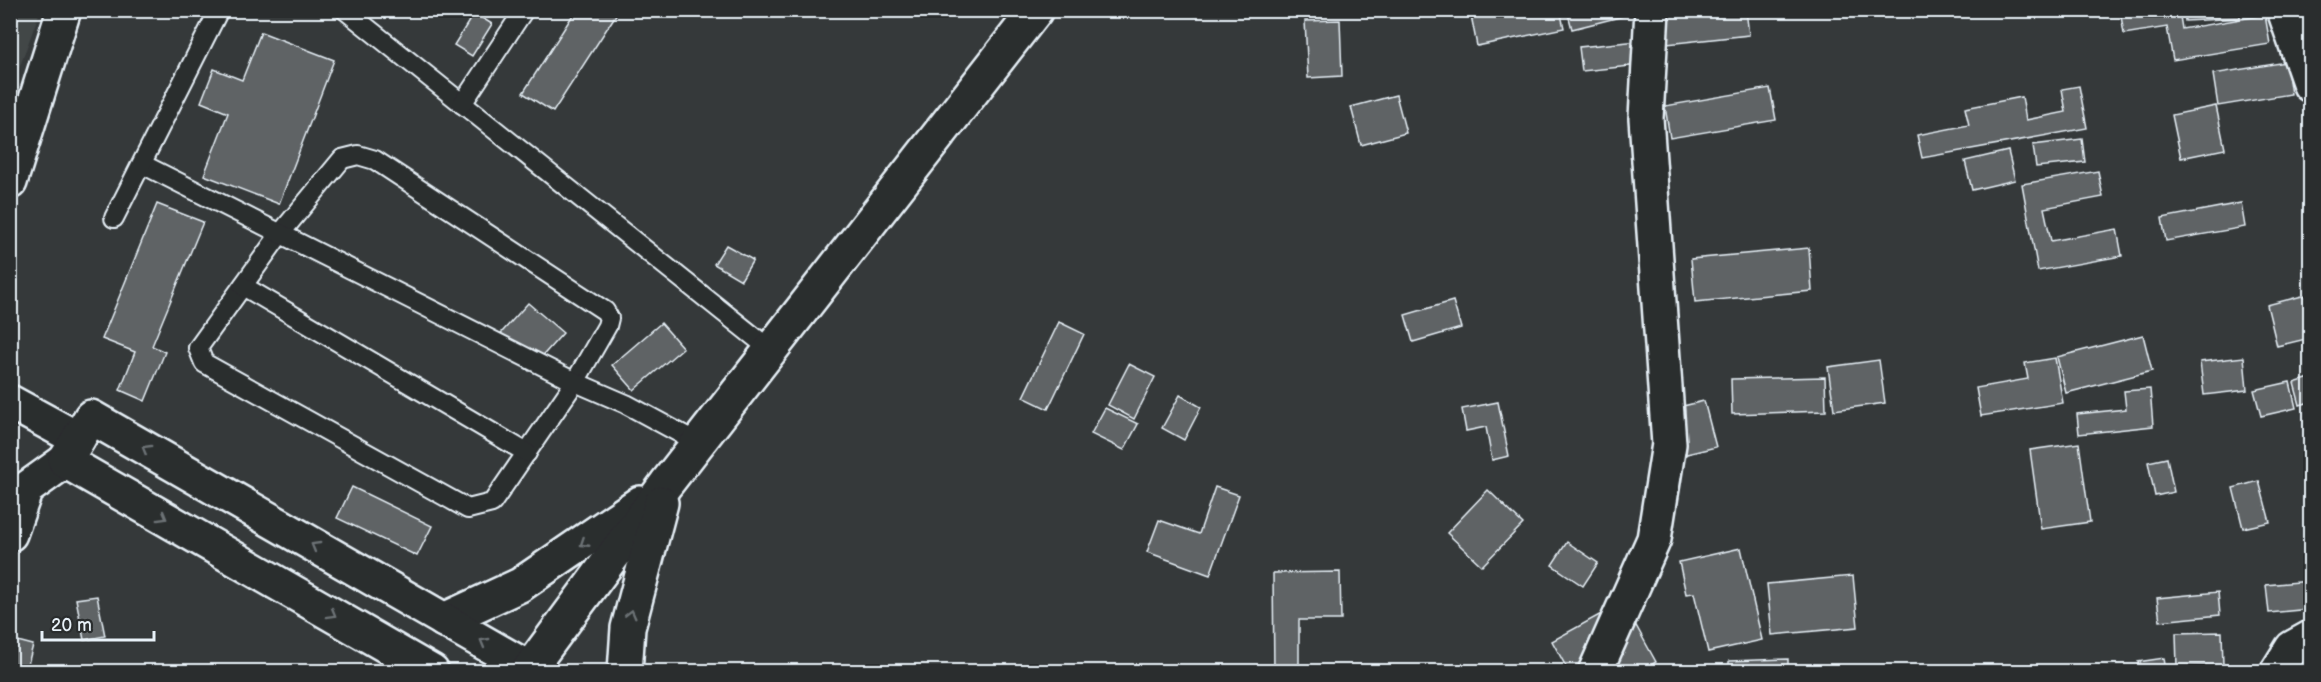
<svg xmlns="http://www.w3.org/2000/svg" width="2321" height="682" font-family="'Balsamiq Sans',sans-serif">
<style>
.built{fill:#424647}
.building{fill:#5f6365;stroke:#e8f1f8;stroke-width:1.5}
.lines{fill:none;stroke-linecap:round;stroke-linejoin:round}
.lane-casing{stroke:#e8f1f8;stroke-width:22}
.street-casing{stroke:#e8f1f8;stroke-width:38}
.secondary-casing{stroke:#e8f1f8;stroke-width:38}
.lane{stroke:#2a2d2e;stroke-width:18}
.street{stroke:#2a2d2e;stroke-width:33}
.secondary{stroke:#2a2d2e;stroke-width:33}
.oneway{stroke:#6c7275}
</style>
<rect width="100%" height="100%" fill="#35393a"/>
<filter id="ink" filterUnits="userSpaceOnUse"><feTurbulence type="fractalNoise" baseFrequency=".0167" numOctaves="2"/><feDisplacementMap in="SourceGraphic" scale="12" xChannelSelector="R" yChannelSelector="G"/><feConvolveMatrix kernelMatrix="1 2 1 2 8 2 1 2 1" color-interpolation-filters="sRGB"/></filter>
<g filter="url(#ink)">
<path class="built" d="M 11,10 L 40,11 L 11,91 L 10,11 Z"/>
<g class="building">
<path d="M 576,10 L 619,10 L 553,112 L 523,93 Z"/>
<path d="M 1493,10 L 1560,10 L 1564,28 L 1477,46 L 1471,15 Z"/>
<path d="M 1567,10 L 1631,10 L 1632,14 L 1572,29 Z"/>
<path d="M 1663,10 L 1746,10 L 1749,35 L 1667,44 Z"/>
<path d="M 2120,10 L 2179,10 L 2182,29 L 2265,15 L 2270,44 L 2173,60 L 2167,27 L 2124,34 Z"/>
<path d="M 2184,10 L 2240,10 L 2240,18 L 2185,21 Z"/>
<path d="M 474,13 L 492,24 L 472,56 L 454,45 Z"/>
<path d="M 1340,20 L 1342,76 L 1308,78 L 1305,21 Z"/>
<path d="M 261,32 L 334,60 L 279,204 L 204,175 L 228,113 L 201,102 L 214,69 L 242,80 Z"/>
<path d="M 1638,41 L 1640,65 L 1582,71 L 1579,47 Z"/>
<path d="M 2286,62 L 2291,94 L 2218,106 L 2213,74 Z"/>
<path d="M 2079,86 L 2087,128 L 1922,158 L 1917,135 L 1969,125 L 1965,108 L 2022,97 L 2026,120 L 2066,112 L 2062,89 Z"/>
<path d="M 1770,88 L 1776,120 L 1670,138 L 1665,106 Z"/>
<path d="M 1396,95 L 1406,133 L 1361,145 L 1351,107 Z"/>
<path d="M 2216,106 L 2225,149 L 2181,158 L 2172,115 Z"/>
<path d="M 2082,139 L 2085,162 L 2036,167 L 2033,145 Z"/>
<path d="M 2008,151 L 2015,180 L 1972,190 L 1965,161 Z"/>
<path d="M 2098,171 L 2103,197 L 2044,208 L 2051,241 L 2117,229 L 2122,256 L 2038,271 L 2022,184 Z"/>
<path d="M 2241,203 L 2245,227 L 2166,241 L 2162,218 Z"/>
<path d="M 157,204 L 203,222 L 152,346 L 165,352 L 145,401 L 120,390 L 135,352 L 102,339 Z"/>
<path d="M 726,245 L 753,260 L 741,280 L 714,264 Z"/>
<path d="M 1809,248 L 1812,291 L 1695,302 L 1691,259 Z"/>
<path d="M 2310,294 L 2310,338 L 2277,346 L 2267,305 Z"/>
<path d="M 1453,301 L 1461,328 L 1413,342 L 1405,315 Z"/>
<path d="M 528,303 L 563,333 L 529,371 L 494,341 Z"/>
<path d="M 1059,322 L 1084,334 L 1048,409 L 1023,397 Z"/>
<path d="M 661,323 L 683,348 L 634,390 L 612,365 Z"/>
<path d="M 2143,335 L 2152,371 L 2066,393 L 2057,357 Z"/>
<path d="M 2244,357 L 2247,390 L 2204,395 L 2200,362 Z"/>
<path d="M 2055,358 L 2063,403 L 1981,416 L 1976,388 L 2028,379 L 2025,363 Z"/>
<path d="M 1879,360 L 1885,403 L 1834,410 L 1828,367 Z"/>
<path d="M 1129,364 L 1155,377 L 1134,419 L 1108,405 Z"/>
<path d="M 1825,377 L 1826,411 L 1732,414 L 1731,379 Z"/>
<path d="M 2310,378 L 2310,402 L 2300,405 L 2294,383 Z"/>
<path d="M 2290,382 L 2296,408 L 2261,416 L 2254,390 Z"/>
<path d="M 2150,389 L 2153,426 L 2079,434 L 2077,414 L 2126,409 L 2124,391 Z"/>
<path d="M 1180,395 L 1201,407 L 1184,440 L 1162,428 Z"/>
<path d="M 1704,401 L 1716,447 L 1666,459 L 1654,413 Z"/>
<path d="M 1498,402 L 1509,456 L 1492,460 L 1486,427 L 1466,431 L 1462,409 Z"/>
<path d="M 1105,408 L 1138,424 L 1124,450 L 1091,434 Z"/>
<path d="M 2079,443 L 2090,522 L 2041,529 L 2030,450 Z"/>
<path d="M 2167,458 L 2174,492 L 2155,496 L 2148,462 Z"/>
<path d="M 2259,481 L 2270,522 L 2243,528 L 2233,488 Z"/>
<path d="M 352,487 L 432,526 L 417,556 L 337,518 Z"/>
<path d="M 1215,487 L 1239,495 L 1210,575 L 1147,552 L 1159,520 L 1199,534 Z"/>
<path d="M 1488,490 L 1523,524 L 1482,566 L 1447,533 Z"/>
<path d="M 1567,542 L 1598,563 L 1583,586 L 1552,565 Z"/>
<path d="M 1741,548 L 1762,640 L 1708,652 L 1694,593 L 1686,594 L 1679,562 Z"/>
<path d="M 1340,572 L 1341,620 L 1299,620 L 1299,672 L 1274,672 L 1273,573 Z"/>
<path d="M 1853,576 L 1858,627 L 1772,635 L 1767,584 Z"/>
<path d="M 2310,581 L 2310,609 L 2269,613 L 2266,585 Z"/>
<path d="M 2218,592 L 2220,615 L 2160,621 L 2157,598 Z"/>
<path d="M 97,596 L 105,636 L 84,640 L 76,599 Z"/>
<path d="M 1623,602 L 1656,662 L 1640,672 L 1569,672 L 1552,641 Z"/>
<path d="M 2222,632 L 2223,666 L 2177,667 L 2176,633 Z"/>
<path d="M 10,639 L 33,645 L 26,672 L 10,672 Z"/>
<path d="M 2164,658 L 2166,672 L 2139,672 L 2138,662 Z"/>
<path d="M 1788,659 L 1788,672 L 1729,672 L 1729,661 Z"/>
</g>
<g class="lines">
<g class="lane-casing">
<g id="lane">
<path d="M 345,10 L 772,351"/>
<path d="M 462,104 L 524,10"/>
<path d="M 358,155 L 375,160 L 605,311 L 609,318 L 607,326 L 575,382 L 492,503 L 468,509 L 204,363 L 198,348 L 280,234 L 342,159 Z"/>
<path d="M 142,164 L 575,382 L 626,404 L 700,444"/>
<path d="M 114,218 L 219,10"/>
<path d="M 243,286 L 527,453"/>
</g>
</g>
<g class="street-casing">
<g id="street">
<path d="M 2284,10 L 2310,85"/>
<path d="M 10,182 L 64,10"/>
<path d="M 10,402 L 78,439"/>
<path d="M 10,534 L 26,489 L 65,461"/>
<path d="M 1595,672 L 1654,539 L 1669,444 L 1646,118 L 1652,10"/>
<path d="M 2277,672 L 2292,648 L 2310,638"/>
</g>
</g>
<g class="secondary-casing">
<g id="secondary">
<path d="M 444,620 L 520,585 L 640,503"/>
<path d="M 432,672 L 65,461 L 91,417 L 535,672"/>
<path d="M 527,672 L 666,484 L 1036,10"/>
<path d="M 625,672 L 628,628 L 661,503"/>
</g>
</g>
<use href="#lane" class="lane"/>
<use href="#street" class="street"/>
<use href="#secondary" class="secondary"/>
</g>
<defs><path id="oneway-chevron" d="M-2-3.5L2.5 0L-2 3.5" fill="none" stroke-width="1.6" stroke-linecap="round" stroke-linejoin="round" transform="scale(1.5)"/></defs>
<g class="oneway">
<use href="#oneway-chevron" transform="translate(146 449) rotate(-150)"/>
<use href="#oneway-chevron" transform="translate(163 517) rotate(30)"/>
<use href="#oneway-chevron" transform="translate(584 543) rotate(147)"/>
<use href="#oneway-chevron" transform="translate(315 546) rotate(-150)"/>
<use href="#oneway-chevron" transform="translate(332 614) rotate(30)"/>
<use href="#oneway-chevron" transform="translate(631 614) rotate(-76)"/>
<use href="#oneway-chevron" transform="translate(484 642) rotate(-150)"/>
</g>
</g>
<rect width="2321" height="682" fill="none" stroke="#2a2d2e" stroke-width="36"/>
<rect x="18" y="18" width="2285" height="646" fill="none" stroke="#e8f1f8" stroke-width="2" filter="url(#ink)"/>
<path d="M42 631v9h112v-9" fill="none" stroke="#e8f1f8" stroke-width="3"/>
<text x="51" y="631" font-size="18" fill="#e8f1f8" stroke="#2a2d2e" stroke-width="4.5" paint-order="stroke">20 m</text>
</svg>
